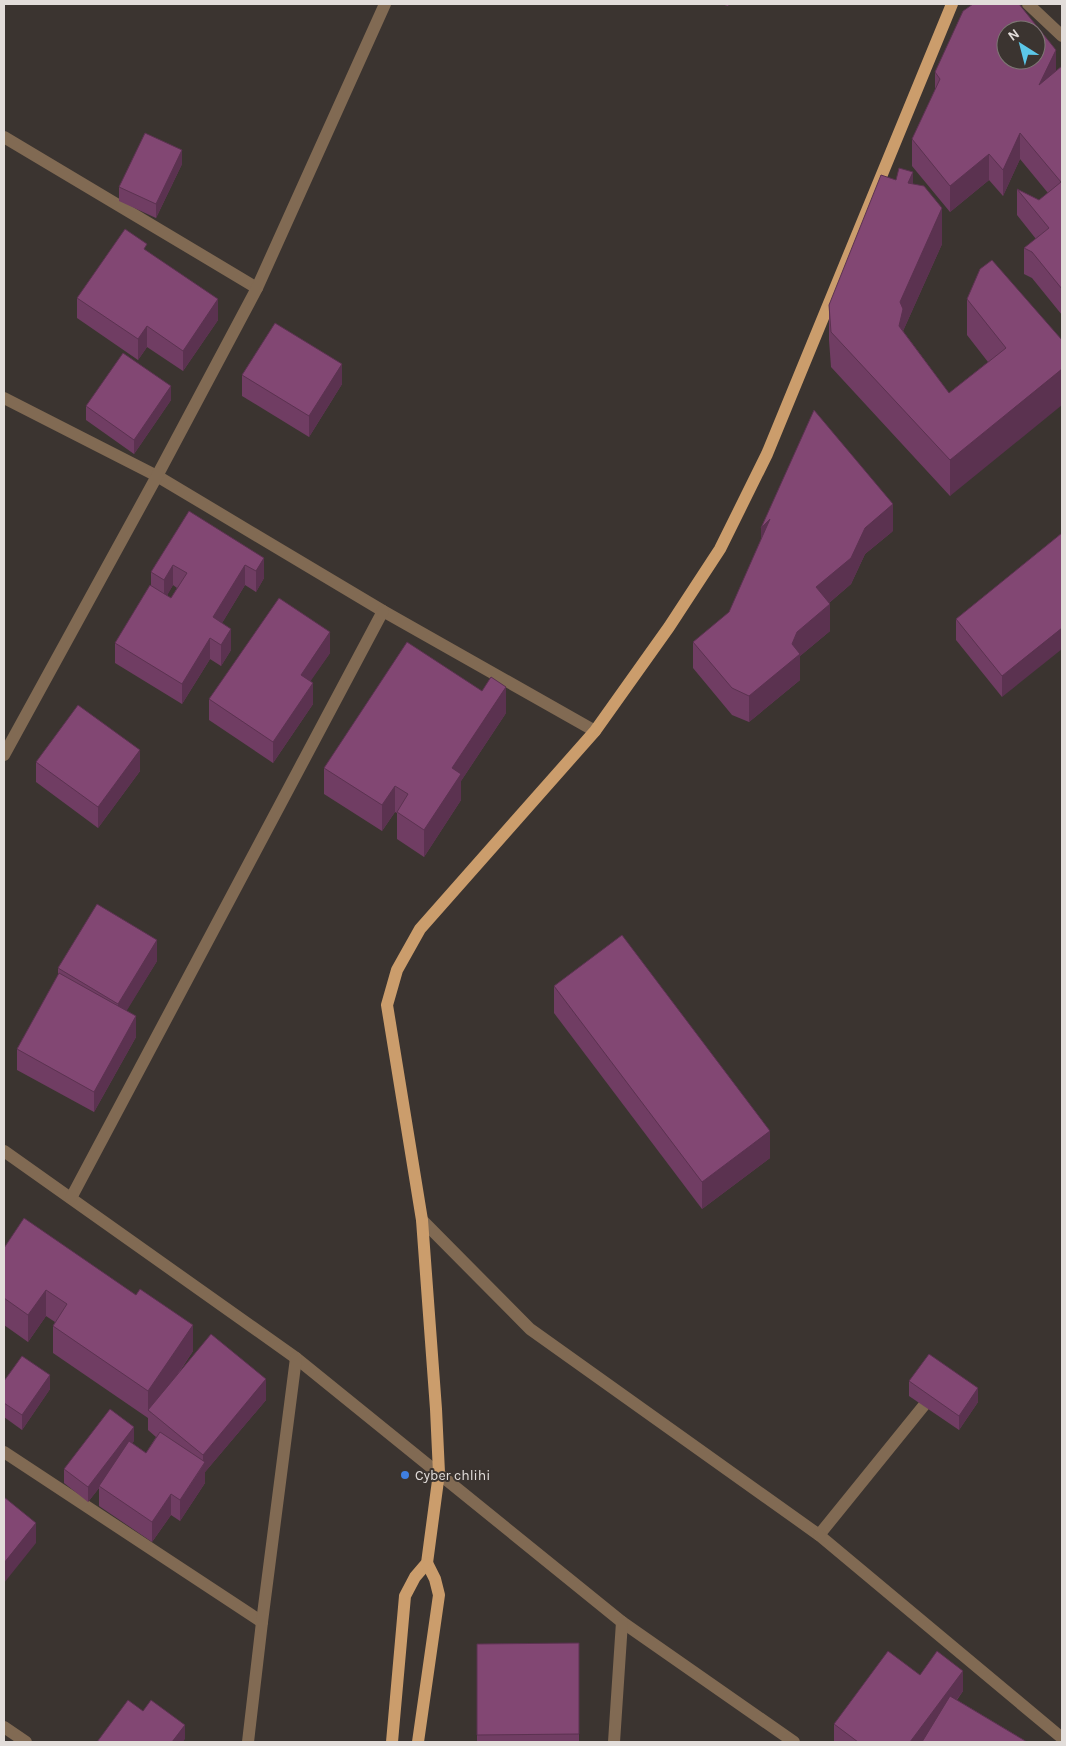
<svg xmlns="http://www.w3.org/2000/svg" width="1066" height="1746" font-family="Karla,sans-serif">
<style>
.lines{fill:none;stroke-linecap:round;stroke-linejoin:round}
.minor{stroke:#816a53;stroke-width:12}
.major{stroke:#cb9d6c;stroke-width:12}
.wall{fill:#703d63;fill-rule:evenodd}
.shaded-wall{fill:#5b3250}
.building{fill:#824773;stroke:#5b3250;fill-rule:evenodd}
.shop-dot{fill:#3f7fe0;stroke:#3b3430;stroke-width:2}
.labels{text-anchor:middle;stroke-width:4;stroke-linejoin:round;paint-order:stroke}
.poi-label{font-size:14px;fill:#e2ddda;stroke:#3b3430;text-anchor:start}
</style>
<rect width="100%" height="100%" fill="#3b3430"/>
<g class="lines">
<g class="minor">
<path d="M 1028,4 L 1062,36"/>
<path d="M 4,137 L 257,288"/>
<path d="M 4,398 L 157,476 L 383,611 L 595,731"/>
<path d="M 4,755 L 157,476 L 257,288 L 385,4"/>
<path d="M 4,1151 L 296,1358 L 622,1622 L 794,1742"/>
<path d="M 71,1198 L 383,611"/>
<path d="M 422,1220 L 530,1329 L 819,1535 L 934,1393"/>
<path d="M 4,1452 L 262,1622"/>
<path d="M 819,1535 L 1062,1738"/>
<path d="M 4,1727 L 26,1742"/>
<path d="M 248,1742 L 262,1622 L 296,1358"/>
<path d="M 614,1742 L 622,1622"/>
</g>
<g class="major">
<path d="M 392,1742 L 405,1596 L 415,1577 L 427,1563 L 439,1473 L 436,1409 L 422,1220 L 387,1005 L 397,970 L 420,929 L 595,731 L 669,627 L 720,549 L 767,454 L 952,4"/>
<path d="M 418,1742 L 439,1595 L 435,1579 L 427,1563"/>
</g>
</g>
<g class="wall">
<path d="M 721,4 L 729,4 L 728,6 Z"/>
<path d="M 1062,66 L 1062,315 L 1032,278 L 1024,274 L 1024,248 L 1036,239 L 1017,215 L 1017,189 L 1039,200 L 1048,193 L 1020,159 L 1003,196 L 989,180 L 950,212 L 912,166 L 912,139 L 935,90 L 935,72 L 1056,71 Z"/>
<path d="M 182,164 L 156,218 L 119,201 L 119,187 Z"/>
<path d="M 896,180 L 913,184 L 942,244 L 903,331 L 949,393 L 988,362 L 967,335 L 967,299 L 1062,340 L 950,496 L 831,367 L 829,340 L 829,305 Z"/>
<path d="M 147,251 L 218,320 L 183,371 L 147,347 L 138,360 L 77,318 L 77,298 Z"/>
<path d="M 242,375 L 342,384 L 309,437 L 242,396 Z"/>
<path d="M 171,400 L 134,454 L 86,420 L 86,406 Z"/>
<path d="M 189,511 L 264,578 L 256,592 L 245,585 L 222,623 L 231,650 L 221,666 L 210,659 L 182,704 L 115,663 L 115,643 L 151,585 L 151,572 ZM 173,585 L 177,588 L 171,598 L 167,595 Z"/>
<path d="M 893,531 L 865,554 L 851,584 L 829,603 L 830,631 L 800,656 L 800,680 L 749,722 L 732,715 L 693,668 L 693,642 Z"/>
<path d="M 1062,533 L 1002,697 L 956,640 L 956,619 Z"/>
<path d="M 330,653 L 310,681 L 313,704 L 273,763 L 209,720 L 209,699 Z"/>
<path d="M 506,713 L 461,781 L 461,800 L 424,857 L 397,839 L 397,813 L 395,812 L 382,831 L 324,794 L 324,768 Z"/>
<path d="M 36,762 L 140,771 L 98,828 L 36,782 Z"/>
<path d="M 157,961 L 126,1011 L 136,1037 L 94,1112 L 17,1070 L 17,1049 L 58,975 L 58,968 Z"/>
<path d="M 554,986 L 770,1158 L 702,1209 L 554,1013 Z"/>
<path d="M 4,1248 L 193,1351 L 180,1371 L 266,1400 L 205,1472 L 205,1483 L 180,1521 L 171,1515 L 152,1542 L 99,1506 L 99,1488 L 88,1502 L 64,1483 L 64,1469 L 134,1441 L 132,1443 L 146,1453 L 156,1437 L 148,1430 L 148,1418 L 53,1353 L 53,1326 L 55,1322 L 46,1316 L 28,1342 L 4,1325 Z"/>
<path d="M 4,1381 L 50,1389 L 22,1430 L 4,1417 Z"/>
<path d="M 909,1381 L 978,1402 L 959,1430 L 909,1396 Z"/>
<path d="M 579,1643 L 579,1742 L 477,1742 L 477,1644 Z"/>
<path d="M 920,1675 L 963,1691 L 957,1700 L 1027,1742 L 834,1742 L 834,1724 Z"/>
</g>
<g class="shaded-wall">
<path d="M 1056,50 L 1056,76 L 1039,85 Z"/>
<path d="M 1020,133 L 1020,159 L 1003,196 L 1003,170 Z"/>
<path d="M 182,150 L 182,164 L 156,218 L 156,204 Z"/>
<path d="M 989,154 L 989,180 L 950,212 L 950,186 Z"/>
<path d="M 913,172 L 913,207 L 908,183 Z"/>
<path d="M 942,208 L 942,244 L 903,331 L 899,326 L 900,302 Z"/>
<path d="M 218,299 L 218,320 L 183,371 L 183,351 Z"/>
<path d="M 147,326 L 147,347 L 138,360 L 138,339 Z"/>
<path d="M 342,364 L 342,384 L 309,437 L 309,416 Z"/>
<path d="M 1062,369 L 1062,405 L 950,496 L 950,460 Z"/>
<path d="M 171,386 L 171,400 L 134,454 L 134,440 Z"/>
<path d="M 893,504 L 893,531 L 865,554 L 851,584 L 816,614 L 816,587 L 865,528 Z"/>
<path d="M 770,519 L 761,554 L 761,528 Z"/>
<path d="M 264,558 L 264,578 L 256,592 L 256,571 Z"/>
<path d="M 173,565 L 173,585 L 164,601 L 164,580 Z"/>
<path d="M 245,565 L 245,585 L 213,638 L 213,617 Z"/>
<path d="M 830,604 L 830,631 L 800,656 L 800,680 L 749,722 L 749,696 L 792,644 L 797,632 Z"/>
<path d="M 1062,628 L 1062,649 L 1002,697 L 1002,676 Z"/>
<path d="M 231,629 L 231,650 L 221,666 L 221,645 Z"/>
<path d="M 330,632 L 330,653 L 301,695 L 301,675 Z"/>
<path d="M 210,638 L 210,659 L 182,704 L 182,684 Z"/>
<path d="M 313,683 L 313,704 L 273,763 L 273,742 Z"/>
<path d="M 506,687 L 506,713 L 461,781 L 461,800 L 424,857 L 424,830 L 452,768 Z"/>
<path d="M 140,750 L 140,771 L 98,828 L 98,807 Z"/>
<path d="M 395,786 L 395,812 L 382,831 L 382,805 Z"/>
<path d="M 157,940 L 157,961 L 118,1025 L 118,1004 Z"/>
<path d="M 136,1016 L 136,1037 L 94,1112 L 94,1092 Z"/>
<path d="M 770,1131 L 770,1158 L 702,1209 L 702,1182 Z"/>
<path d="M 46,1290 L 46,1316 L 28,1342 L 28,1315 Z"/>
<path d="M 193,1325 L 193,1351 L 151,1413 L 148,1410 L 148,1391 Z"/>
<path d="M 50,1375 L 50,1389 L 22,1430 L 22,1415 Z"/>
<path d="M 266,1379 L 266,1400 L 205,1472 L 205,1483 L 180,1521 L 180,1500 L 203,1466 L 203,1455 Z"/>
<path d="M 978,1388 L 978,1402 L 959,1430 L 959,1416 Z"/>
<path d="M 134,1427 L 134,1441 L 100,1486 L 99,1486 L 99,1488 L 88,1502 L 88,1487 Z"/>
<path d="M 171,1494 L 171,1515 L 152,1542 L 152,1522 Z"/>
<path d="M 36,1523 L 36,1543 L 4,1583 L 4,1563 Z"/>
<path d="M 963,1671 L 963,1691 L 925,1742 L 910,1742 Z"/>
<path d="M 185,1725 L 185,1739 L 183,1742 L 172,1742 Z"/>
</g>
<g class="building">
<path d="M 973,4 L 1019,4 L 1056,50 L 1039,85 L 1062,66 L 1062,289 L 1032,252 L 1024,248 L 1049,228 L 1017,189 L 1039,200 L 1061,182 L 1020,133 L 1003,170 L 989,154 L 950,186 L 912,139 L 940,79 L 935,72 L 963,11 ZM 1006,30 L 1036,30 L 1036,60 L 1006,60 Z"/>
<path d="M 145,133 L 182,150 L 156,204 L 119,187 Z"/>
<path d="M 899,168 L 913,172 L 908,183 L 924,186 L 942,208 L 900,302 L 903,309 L 899,326 L 949,393 L 1006,348 L 967,299 L 980,269 L 992,260 L 1062,340 L 1062,369 L 950,460 L 831,332 L 829,305 L 881,175 L 896,180 Z"/>
<path d="M 125,229 L 147,244 L 144,249 L 218,299 L 183,351 L 147,326 L 138,339 L 77,298 Z"/>
<path d="M 275,323 L 342,364 L 309,416 L 242,375 Z"/>
<path d="M 123,353 L 171,386 L 134,440 L 86,406 Z"/>
<path d="M 814,410 L 893,504 L 865,528 L 851,558 L 816,587 L 830,604 L 797,632 L 792,644 L 800,654 L 749,696 L 732,688 L 693,642 L 729,612 L 770,519 L 761,528 Z"/>
<path d="M 189,511 L 264,558 L 256,571 L 245,565 L 213,617 L 231,629 L 221,645 L 210,638 L 182,684 L 115,643 L 150,585 L 171,598 L 187,573 L 173,565 L 164,580 L 151,572 Z"/>
<path d="M 1062,533 L 1062,628 L 1002,676 L 956,619 Z"/>
<path d="M 279,598 L 330,632 L 301,675 L 313,683 L 273,742 L 209,699 Z"/>
<path d="M 407,642 L 482,691 L 491,677 L 506,687 L 452,768 L 461,774 L 424,830 L 397,812 L 408,794 L 395,786 L 382,805 L 324,768 Z"/>
<path d="M 78,705 L 140,750 L 98,807 L 36,762 Z"/>
<path d="M 97,904 L 157,940 L 118,1004 L 58,968 Z"/>
<path d="M 622,935 L 770,1131 L 702,1182 L 554,986 Z"/>
<path d="M 59,973 L 136,1016 L 94,1092 L 17,1049 Z"/>
<path d="M 24,1218 L 136,1295 L 140,1289 L 193,1325 L 148,1391 L 53,1326 L 67,1304 L 46,1290 L 28,1315 L 4,1298 L 4,1248 Z"/>
<path d="M 211,1334 L 266,1379 L 203,1455 L 148,1410 Z"/>
<path d="M 929,1354 L 978,1388 L 959,1416 L 909,1381 Z"/>
<path d="M 22,1356 L 50,1375 L 22,1415 L 4,1403 L 4,1381 Z"/>
<path d="M 110,1409 L 134,1427 L 88,1487 L 64,1469 Z"/>
<path d="M 160,1432 L 205,1462 L 180,1500 L 171,1494 L 152,1522 L 99,1486 L 129,1441 L 146,1453 Z"/>
<path d="M 4,1497 L 36,1523 L 4,1563 Z"/>
<path d="M 579,1643 L 579,1734 L 477,1735 L 477,1644 Z"/>
<path d="M 888,1651 L 920,1675 L 937,1651 L 963,1671 L 910,1742 L 858,1742 L 834,1724 Z"/>
<path d="M 950,1696 L 1027,1742 L 922,1742 Z"/>
<path d="M 128,1700 L 143,1711 L 151,1700 L 185,1725 L 172,1742 L 97,1742 Z"/>
</g>
<circle class="shop-dot" cx="405" cy="1475" r="5"/>
<g class="labels">
<g class="poi-label">
<text x="415" y="1480">Cyber chlihi</text>
</g>
</g>
<rect width="1066" height="1746" fill="none" stroke="#e2ddda" stroke-width="10"/>
<g transform="translate(1021 45) rotate(324)"><circle r="24" fill="#3b3430" stroke="#7e7874"/>
<path d="M0-4L9 19L0 12L-9 19Z" fill="#5cc7e8"/>
<text y="-8" font-size="14" font-weight="bold" text-anchor="middle" fill="#e2ddda">N</text>
</g>
</svg>
